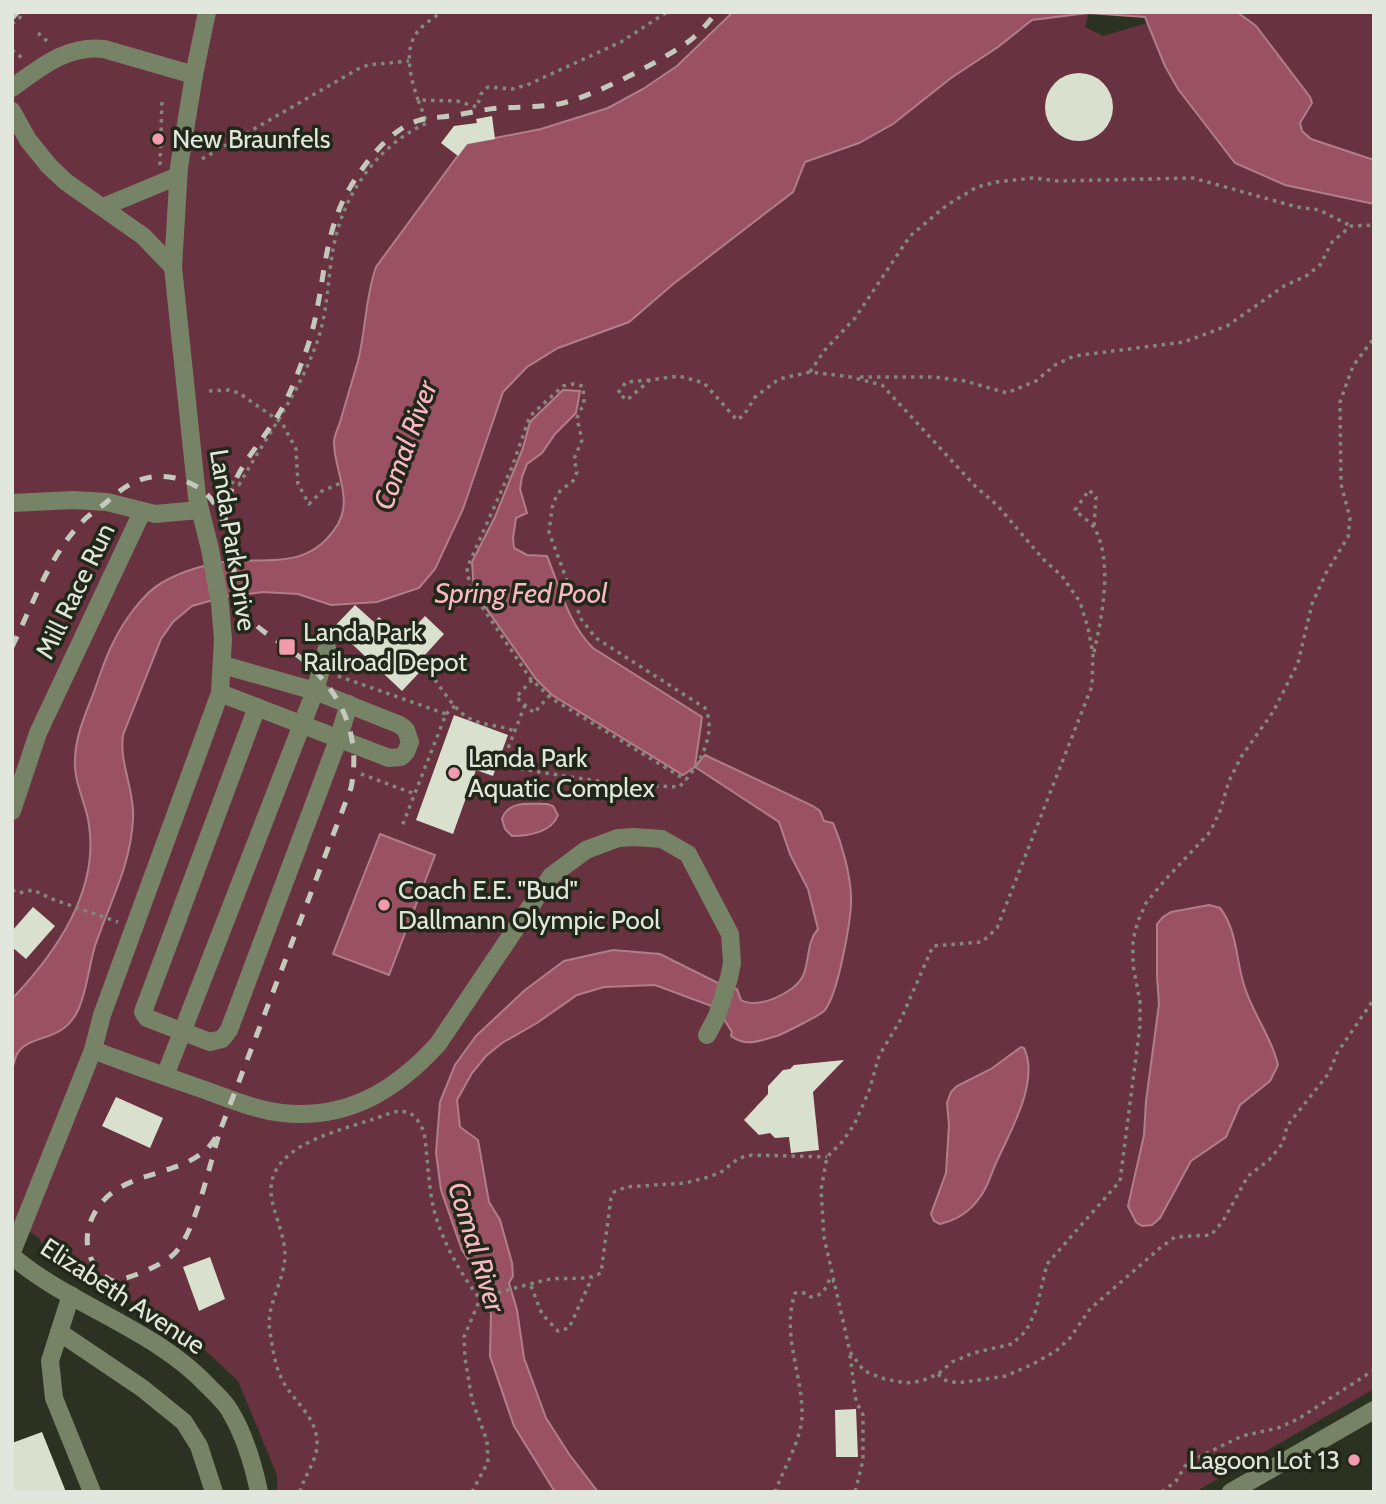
<svg xmlns="http://www.w3.org/2000/svg" width="1386" height="1504" font-family="Cabin,sans-serif">
<style>
.green{fill:#693240}
.water{fill:#9b5164;stroke:#b07e88;stroke-width:2}
.building{fill:#d9e1ce}
.lines{fill:none;stroke-linecap:round;stroke-linejoin:round}
.path{stroke:#83887b;stroke-width:3.5;stroke-dasharray:3.5 5;stroke-linecap:butt}
.minor{stroke:#778366;stroke-width:18}
.rail{stroke:#c4c9be;stroke-width:5;stroke-dasharray:12 12;stroke-linecap:butt}
.poi-dot{fill:#f29aae;stroke:#222819;stroke-width:2.5}
.labels{text-anchor:middle;stroke-width:7;stroke-linejoin:round;paint-order:stroke}
.poi-label{font-size:26px;fill:#e2e7dd;stroke:#222819;text-anchor:start}
.street-label{font-size:26px;fill:#e2e7dd;stroke:#222819}
.water-label{font-size:28px;font-style:italic;fill:#fab8c6;stroke:#222819}
</style>
<rect width="100%" height="100%" fill="#2c3222"/>
<path class="green" d="M 12,12 L 1089,12 L 1085,27 L 1103,36 L 1184,12 L 1374,12 L 1374,1389 L 1195,1492 L 277,1492 L 277,1475 L 238,1381 L 189,1335 L 116,1292 L 105,1294 L 46,1258 L 40,1239 L 12,1220 Z"/>
<g class="water">
<path d="M 733,12 L 1237,12 L 1256,26 L 1310,97 L 1312,103 L 1300,123 L 1302,131 L 1311,139 L 1374,160 L 1374,204 L 1285,185 L 1235,163 L 1178,89 L 1165,66 L 1145,17 L 1088,13 L 1032,20 L 998,47 L 951,78 L 893,124 L 859,143 L 805,162 L 793,192 L 672,285 L 629,322 L 558,348 L 527,367 L 503,392 L 463,509 L 435,569 L 419,588 L 377,602 L 331,605 L 298,594 L 263,592 L 224,597 L 192,606 L 173,622 L 161,639 L 123,735 C 119,764 135,790 133,819 C 131,865 109,904 95,946 C 89,966 87,989 79,1008 C 63,1045 30,1032 17,1054 C 15,1058 14,1064 12,1069 L 12,999 C 55,954 99,891 89,825 C 86,802 73,782 75,758 C 76,736 84,717 92,697 C 99,679 104,660 113,643 C 123,622 143,593 163,582 C 182,571 212,562 234,561 C 276,559 312,567 338,524 C 353,498 334,470 334,442 C 334,436 338,428 340,422 C 346,401 352,381 358,361 C 366,330 365,298 376,267 L 465,146 L 469,143 L 541,129 L 608,108 L 643,89 L 677,66 Z"/>
<path d="M 563,390 L 580,391 L 576,413 L 555,434 L 542,453 L 527,464 L 522,477 L 520,489 L 527,513 L 516,518 L 513,538 L 514,548 L 527,555 L 547,556 C 560,588 568,623 593,648 L 702,717 L 695,766 L 705,755 L 813,806 L 820,811 L 824,821 L 833,823 C 842,844 850,873 851,896 C 852,917 838,996 824,1011 C 819,1016 784,1033 777,1036 C 760,1040 747,1048 731,1036 L 732,1032 L 717,1008 L 655,985 L 604,987 L 577,995 L 537,1023 L 502,1043 L 486,1056 L 472,1073 L 457,1100 L 460,1127 L 478,1140 L 489,1202 L 500,1220 L 512,1263 L 513,1276 L 509,1283 L 517,1310 L 524,1358 L 546,1418 L 569,1454 L 598,1492 L 555,1492 L 514,1426 L 490,1356 L 491,1314 L 484,1284 L 462,1250 L 441,1190 L 436,1153 L 440,1102 L 455,1065 L 476,1036 L 525,990 L 564,961 L 613,950 L 660,954 L 716,982 L 737,989 L 741,1000 C 757,1010 795,993 803,976 C 810,960 806,943 818,929 L 808,889 L 790,854 L 779,822 L 695,767 L 683,775 L 552,695 L 536,679 L 474,591 L 472,562 L 495,517 L 523,448 L 530,422 Z"/>
<path d="M 547,804 L 553,806 L 558,815 C 552,832 529,836 512,836 L 505,829 L 502,819 C 508,800 530,804 547,804 Z"/>
<path d="M 380,834 L 435,855 L 389,975 L 333,954 Z"/>
<path d="M 1209,905 L 1220,908 C 1237,929 1236,960 1244,985 C 1252,1013 1272,1037 1278,1065 L 1270,1081 L 1240,1105 L 1226,1137 L 1191,1161 L 1160,1218 L 1152,1225 L 1142,1226 L 1136,1222 L 1128,1206 L 1144,1135 L 1146,1101 L 1159,1004 L 1157,976 L 1157,924 L 1163,917 L 1171,912 Z"/>
<path d="M 1021,1047 L 1024,1048 C 1040,1081 1010,1132 996,1163 C 991,1174 988,1187 980,1197 C 970,1212 957,1220 940,1224 L 934,1221 L 931,1214 L 946,1173 L 949,1125 L 947,1103 L 951,1092 L 957,1086 L 991,1069 Z"/>
</g>
<g class="building">
<circle cx="1079" cy="107" r="34"/>
<path d="M 492,116 L 495,139 L 467,144 L 458,156 L 441,143 L 454,126 L 477,123 L 476,119 Z"/>
<path d="M 355,605 L 374,622 L 379,617 L 403,639 L 425,616 L 444,634 L 424,656 L 430,661 L 402,691 L 334,627 Z"/>
<path d="M 454,715 L 508,735 L 493,776 L 476,770 L 453,834 L 416,820 Z"/>
<path d="M 33,907 L 55,926 L 26,959 L 12,947 L 12,931 Z"/>
<path d="M 844,1060 L 813,1092 L 819,1150 L 791,1153 L 789,1137 L 775,1138 L 770,1133 L 759,1135 L 744,1120 L 768,1094 L 768,1086 L 783,1070 L 790,1069 L 794,1065 Z"/>
<path d="M 116,1097 L 163,1118 L 150,1148 L 102,1126 Z"/>
<path d="M 210,1257 L 225,1299 L 199,1311 L 183,1267 Z"/>
<path d="M 856,1409 L 858,1457 L 836,1457 L 835,1410 Z"/>
<path d="M 42,1432 L 66,1492 L 12,1492 L 12,1443 Z"/>
</g>
<g class="lines">
<g class="path">
<path d="M 12,24 L 27,12"/>
<path d="M 38,33 L 48,42"/>
<path d="M 12,50 L 25,60"/>
<path d="M 418,100 C 411,79 402,49 419,30 C 425,23 434,18 441,12"/>
<path d="M 202,159 L 358,69 L 368,65 L 409,61"/>
<path d="M 160,165 L 162,100"/>
<path d="M 810,372 L 824,351 L 855,318 L 910,236 L 947,205 L 977,187 L 996,182 L 1033,178 L 1058,181 L 1193,178 L 1297,207 L 1319,210 L 1351,226"/>
<path d="M 860,377 L 934,377 L 965,381 L 1007,393 L 1036,381 L 1055,365 L 1074,356 L 1184,342 L 1227,326 L 1284,286 L 1306,276 L 1320,265 L 1332,242 L 1351,226 L 1374,225"/>
<path d="M 650,380 L 626,382 L 618,393 L 627,400 L 650,380 L 679,376 L 704,383 L 737,420 L 744,415 L 755,397 L 779,379 L 810,372 L 851,377 L 882,385 L 976,487 L 997,505 L 1043,559 L 1062,576 L 1080,602 L 1088,628 L 1093,654 L 1092,686 L 997,928 L 982,942 L 933,946 L 901,1019 L 879,1056 L 869,1091 L 854,1125 L 842,1142 L 827,1157 L 821,1190 L 824,1237 L 850,1352 L 864,1371 L 885,1379 L 906,1383 L 922,1381 L 938,1374 L 952,1362 L 973,1353 L 1012,1344 L 1026,1331 L 1036,1310 L 1047,1264 L 1120,1181 L 1140,1026 L 1140,1002 L 1133,965 L 1133,940 L 1138,921 L 1146,903 L 1165,880 L 1210,832 L 1220,811 L 1229,781 L 1241,757 L 1273,712 L 1298,663 L 1312,604 L 1326,573 L 1348,537 L 1350,518 L 1341,484 L 1340,402 L 1353,366 L 1374,338"/>
<path d="M 209,391 L 229,390 L 239,393 L 282,423 L 296,449 L 298,484 L 309,504 L 322,491 L 341,483"/>
<path d="M 217,510 C 224,499 218,492 229,481 L 239,485 C 266,436 296,399 316,345 C 329,311 327,275 335,240 C 346,190 380,144 427,123 L 418,100 L 457,101 L 477,107 L 481,94 L 488,87 L 512,89 L 527,85 L 621,42 L 667,12"/>
<path d="M 1094,652 C 1102,617 1113,562 1095,529 C 1091,522 1081,516 1075,510 L 1089,490 L 1096,497 L 1094,527"/>
<path d="M 425,666 C 436,680 453,709 467,717 C 483,727 499,724 514,731"/>
<path d="M 338,676 L 446,714 L 401,829"/>
<path d="M 532,680 L 516,697 L 534,713 L 549,696"/>
<path d="M 525,705 L 501,766 L 616,784 L 679,787 C 698,769 718,733 705,708 L 596,638 L 581,619 L 549,532 L 552,508 L 556,497 L 560,491 L 573,481 L 577,472 L 574,459 L 582,440 L 577,418 L 584,403 L 583,386 L 573,384 L 563,386 L 530,416 L 512,467 L 467,568 L 470,589 L 530,678 L 551,698 L 686,780"/>
<path d="M 446,714 L 456,705"/>
<path d="M 361,774 L 415,794"/>
<path d="M 12,890 L 19,893 L 33,890 L 52,899 L 118,922"/>
<path d="M 531,1286 L 542,1314 L 558,1331 L 569,1328 L 592,1278"/>
<path d="M 850,1355 L 856,1401 L 863,1415 L 863,1460 L 855,1492"/>
<path d="M 938,1374 L 944,1380 L 958,1383 L 1006,1376 L 1033,1364 L 1056,1351 L 1070,1338 L 1090,1309 L 1160,1248 L 1175,1237 L 1211,1235 L 1223,1221 L 1248,1176 L 1269,1160 L 1283,1143 L 1287,1126 L 1329,1073 L 1337,1053 L 1374,999"/>
<path d="M 300,1492 C 304,1476 315,1464 317,1447 C 319,1419 296,1404 284,1383 C 275,1368 273,1350 270,1332 C 265,1305 285,1281 285,1255 C 285,1234 273,1214 271,1193 C 268,1140 353,1129 390,1113 C 410,1108 416,1115 424,1132 C 428,1158 428,1185 434,1210 C 442,1241 460,1273 480,1299 C 501,1291 523,1286 545,1280 C 564,1276 585,1282 601,1273 L 611,1198 L 614,1192 L 626,1187 L 685,1183 L 705,1178 L 720,1173 L 739,1158 L 752,1155 L 827,1157"/>
<path d="M 472,1492 L 488,1462 L 487,1441 L 472,1400 L 465,1358 L 464,1337 L 480,1299"/>
<path d="M 775,1492 C 783,1470 802,1438 802,1416 C 803,1374 781,1336 795,1293 L 806,1293 L 811,1297 C 823,1296 826,1288 830,1278 L 834,1282"/>
<path d="M 1162,1492 L 1176,1481 L 1185,1466 L 1199,1457 L 1242,1436 L 1278,1428 L 1298,1419 L 1374,1370"/>
</g>
<g class="minor">
<path d="M 12,88 C 41,67 67,45 104,49 L 194,75"/>
<path d="M 12,111 L 28,140 L 49,166 L 66,182 L 143,236 L 173,267"/>
<path d="M 103,207 L 178,176"/>
<path d="M 12,503 L 73,500 L 107,502 L 155,514 L 199,510"/>
<path d="M 220,693 L 389,758 L 401,757 L 406,752 L 410,742 L 406,730 L 400,725 L 315,691 L 223,665"/>
<path d="M 257,707 L 143,1012 L 147,1018 L 210,1042 L 222,1039 L 229,1030 L 338,740 L 349,704"/>
<path d="M 12,811 L 38,733 L 142,512"/>
<path d="M 93,1050 C 130,1064 167,1077 205,1090 C 230,1099 256,1110 282,1113 C 348,1120 396,1090 438,1044 L 551,876 L 586,850 L 618,838 L 634,837 L 662,839 L 688,854 L 730,934 L 732,963 L 729,978 L 717,1016 L 707,1035"/>
<path d="M 165,1076 L 315,691 L 327,648"/>
<path d="M 12,1252 L 93,1050 L 102,1015 L 220,693 L 223,639 L 220,604 L 210,549 L 197,497 L 173,267 L 179,167 L 194,75 L 207,12"/>
<path d="M 12,1256 C 72,1307 154,1328 209,1387 C 216,1394 225,1402 230,1411 C 245,1436 253,1463 259,1492"/>
<path d="M 71,1295 L 50,1361 L 54,1398 L 92,1492"/>
<path d="M 59,1332 L 142,1388 L 184,1422 L 199,1446 L 214,1492"/>
<path d="M 1231,1492 L 1374,1410"/>
</g>
<g class="rail">
<path d="M 12,18 L 18,12"/>
<path d="M 225,524 C 227,474 256,452 280,412 C 289,396 297,376 303,359 C 326,303 319,242 348,191 C 363,165 389,130 417,121 C 427,117 438,118 449,116 C 466,114 483,109 501,108 C 520,107 539,107 559,104 C 593,97 664,60 692,39 C 701,31 709,22 717,12"/>
<path d="M 12,647 C 32,606 50,554 83,521 C 90,514 100,508 108,501 C 127,483 148,472 175,478 C 192,482 208,491 217,508 C 231,535 233,571 239,601 C 250,626 268,634 289,649 C 336,682 363,730 351,788 L 220,1131 C 216,1137 212,1144 207,1149 C 173,1180 116,1169 93,1216 C 88,1226 86,1238 88,1248 C 91,1264 98,1273 112,1281 C 130,1279 163,1265 175,1253 C 196,1231 210,1162 220,1131"/>
</g>
</g>
<g class="poi-dot">
<circle cx="158" cy="139" r="7"/>
<rect x="278" y="638" width="18" height="18" rx="3.5"/>
<circle cx="454" cy="773" r="7"/>
<circle cx="384" cy="905" r="7"/>
<circle cx="1354" cy="1460" r="7"/>
</g>
<g class="labels">
<g class="poi-label">
<text x="172" y="148">New Braunfels</text>
<text x="303" y="641">Landa Park<tspan x="303" dy="30">Railroad Depot</tspan></text>
<text x="468" y="767">Landa Park<tspan x="468" dy="30">Aquatic Complex</tspan></text>
<text x="398" y="899">Coach E.E. "Bud"<tspan x="398" dy="30">Dallmann Olympic Pool</tspan></text>
<text x="1340" y="1469" text-anchor="end">Lagoon Lot 13</text>
</g>
<g class="street-label">
<text transform="translate(233 540) rotate(81)" y="9">Landa Park Drive</text>
<text transform="translate(75 591) rotate(-64)" y="9">Mill Race Run</text>
<text transform="translate(123 1296) rotate(33)" y="9">Elizabeth Avenue</text>
</g>
<g class="water-label">
<text transform="translate(405 445) rotate(-70)" y="10">Comal River</text>
<text x="521" y="603">Spring Fed Pool</text>
<text transform="translate(477 1247) rotate(73)" y="10">Comal River</text>
</g>
</g>
<rect width="1386" height="1504" fill="none" stroke="#e2e7dd" stroke-width="28"/>
</svg>
